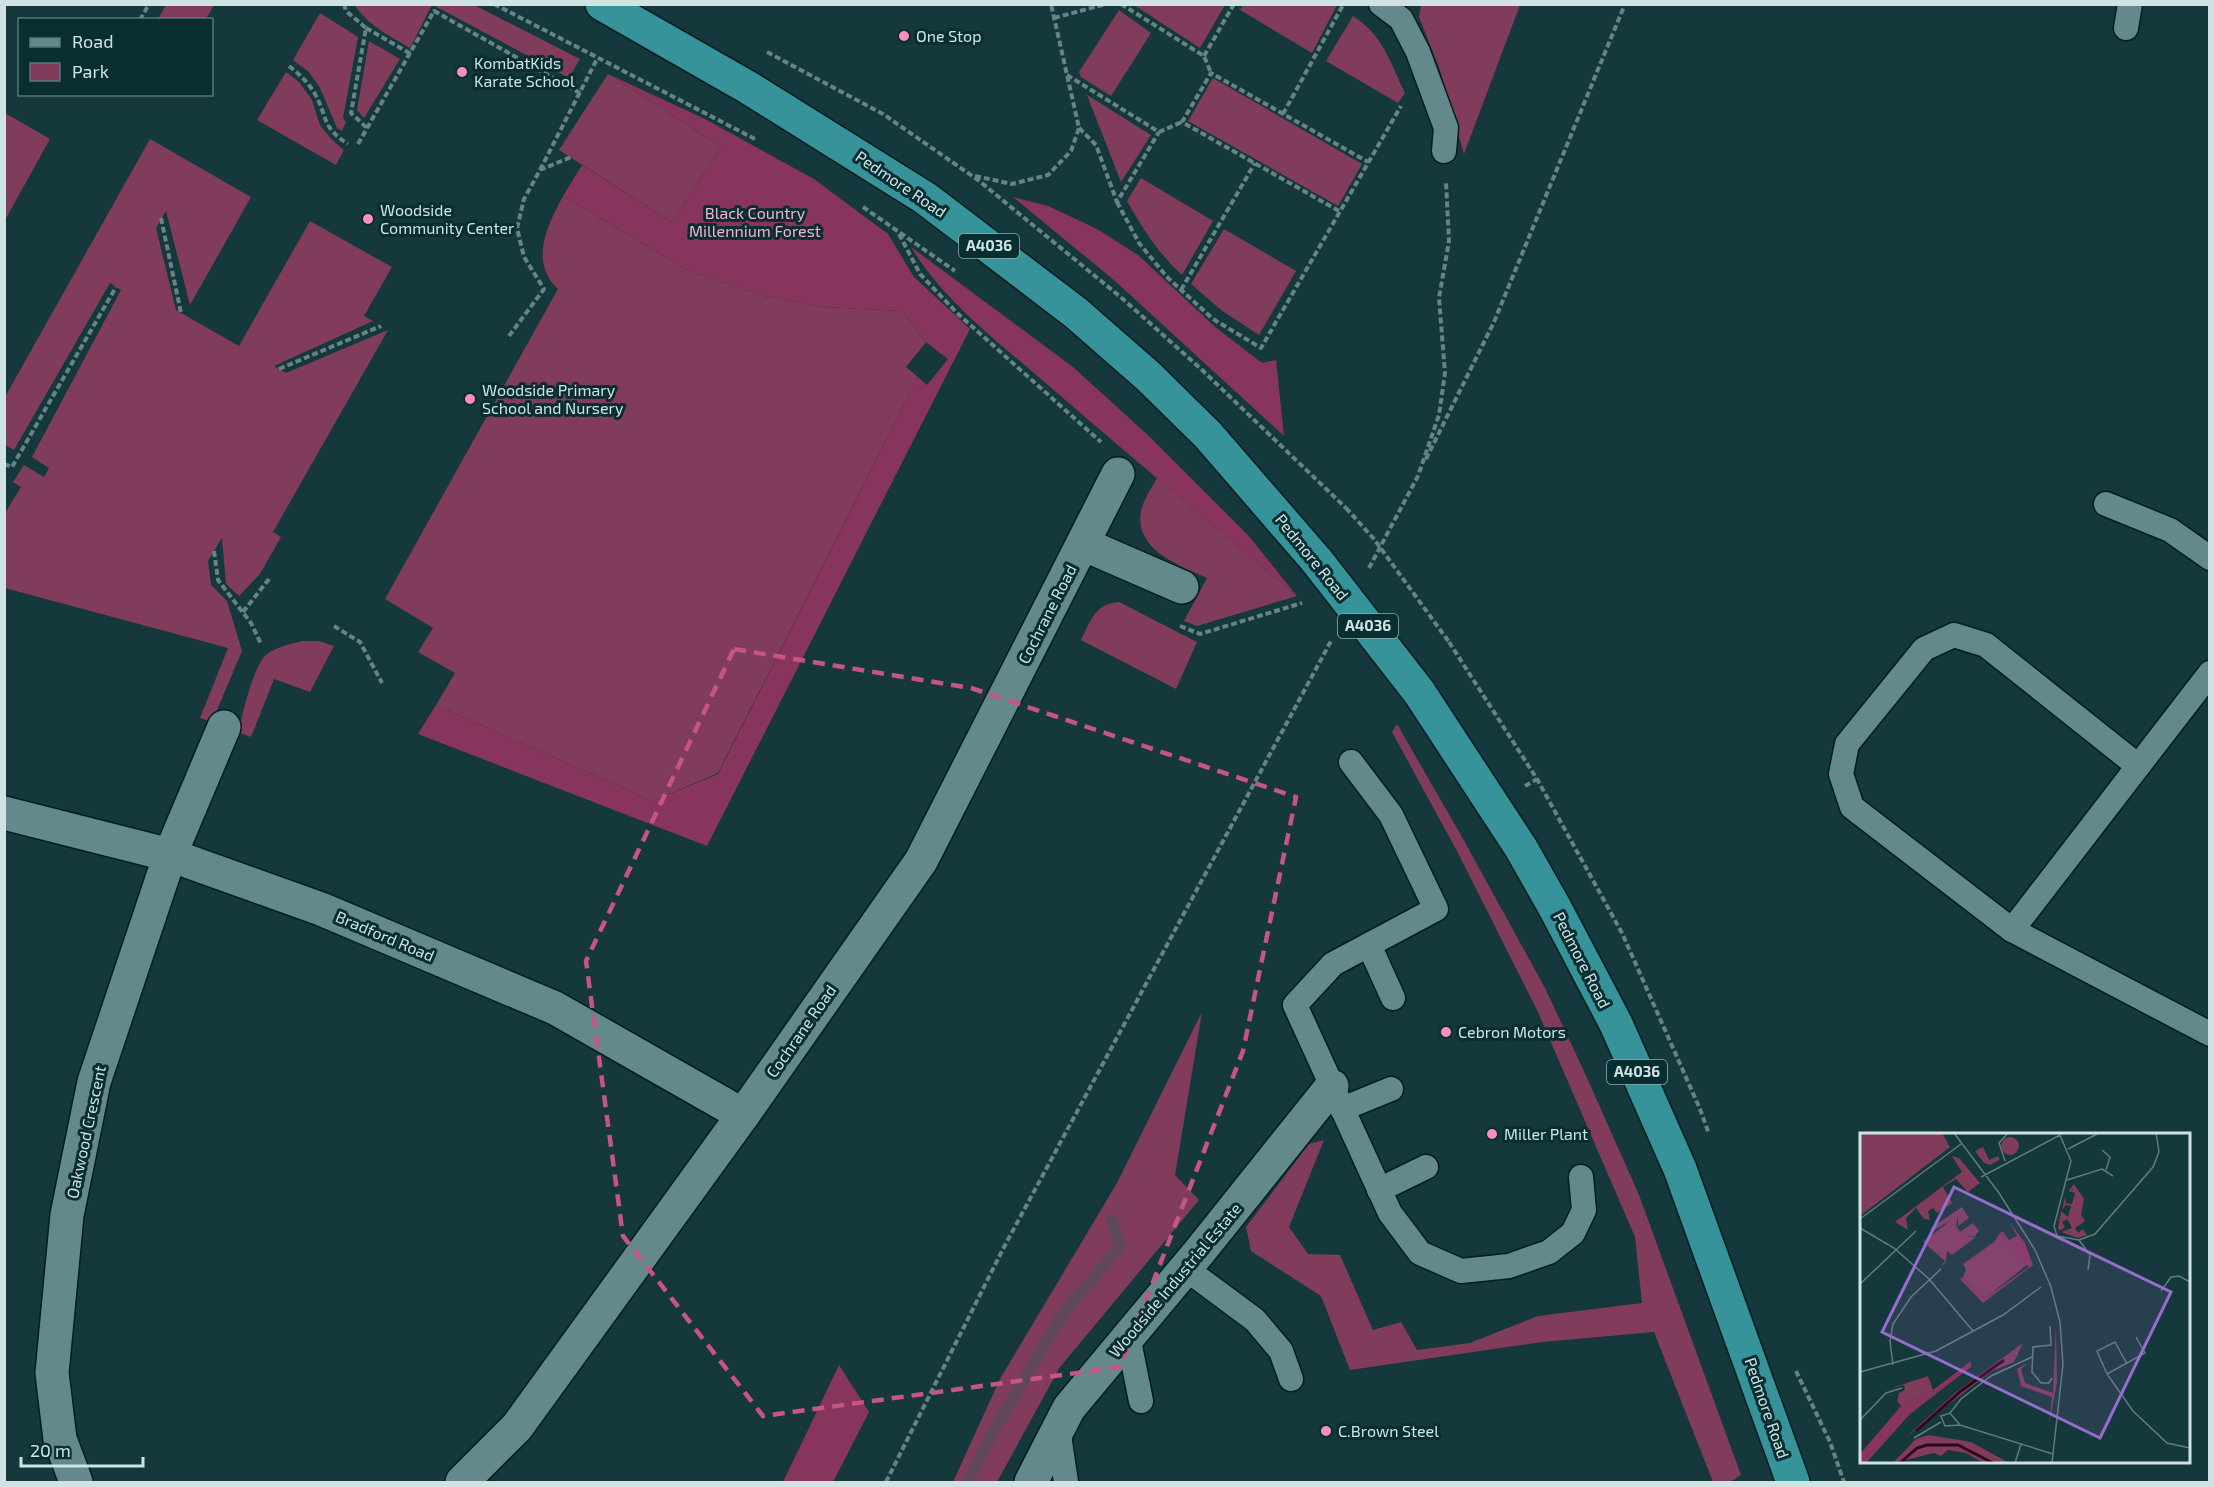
<svg xmlns="http://www.w3.org/2000/svg" width="2214" height="1487" font-family="'Exo 2',sans-serif">
<style>
.green{fill:#813c5b}
.forest{fill:#88355d}
.lines{fill:none;stroke-linecap:round;stroke-linejoin:round}
.stream{stroke:#604858;stroke-width:12}
.lane-casing{stroke:#031e20;stroke-width:27}
.street-casing{stroke:#031e20;stroke-width:36}
.highway-casing{stroke:#031e20;stroke-width:36}
.path{stroke:#668385;stroke-width:4;stroke-dasharray:6 3;stroke-linecap:butt}
.lane{stroke:#64898c;stroke-width:24}
.street{stroke:#64898c;stroke-width:33}
.highway{stroke:#36939a;stroke-width:33}
.highway-bridge-casing{stroke:#031e20;stroke-width:36;stroke-linecap:butt}
.path-bridge{stroke:#668385;stroke-width:4;stroke-dasharray:6 3;stroke-linecap:butt}
.highway-bridge{stroke:#36939a;stroke-width:33}
.marked{fill:none;stroke:#c65584;stroke-width:4.5;stroke-dasharray:12 8;stroke-linejoin:round}
.poi-dot{fill:#fd8ebf;stroke:#082e31;stroke-width:2}
.labels{text-anchor:middle;stroke-width:6;stroke-linejoin:round;paint-order:stroke}
.shield{fill:#082e31;stroke:#93adae;stroke-width:1.5}
.shield-label{font-size:15px;font-weight:bold;fill:#cfe3e4}
.poi-label{font-size:16px;fill:#cfe3e4;stroke:#082e31;text-anchor:start}
.street-label{font-size:16px;fill:#cfe3e4;stroke:#082e31}
.park-label{font-size:16px;fill:#f9b1ce;stroke:#082e31}
.inset-river{fill:none;stroke:#30061c;stroke-width:3}
.inset-road{fill:none;stroke:#5f7c7f;stroke-width:1.5}
.view{fill:#986ccc;fill-opacity:0.15;stroke:#986ccc;stroke-width:3}
.inset-edge{fill:none;stroke:#cfe3e4;stroke-width:3}
</style>
<rect width="100%" height="100%" fill="#14383b"/>
<g class="green">
<path d="M 166,5 L 166,4 L 214,5 L 206,19 L 158,19 Z"/>
<path d="M 355,5 L 432,4 L 432,5 L 410,48 C 390,36 367,25 355,5 Z"/>
<path d="M 433,5 L 474,5 L 580,59 L 569,78 Z"/>
<path d="M 1134,5 L 1225,5 L 1200,48 Z"/>
<path d="M 1243,5 L 1243,4 L 1337,5 L 1312,53 L 1240,10 Z"/>
<path d="M 1421,5 L 1520,5 L 1464,154 L 1440,70 L 1419,17 Z"/>
<path d="M 1119,10 L 1151,33 L 1111,96 L 1081,77 L 1079,72 Z"/>
<path d="M 320,13 L 358,37 L 343,118 L 346,122 L 342,131 L 337,128 L 320,88 L 309,72 L 293,60 Z"/>
<path d="M 1353,16 C 1383,35 1390,62 1405,93 L 1398,103 L 1326,61 Z"/>
<path d="M 369,41 L 400,59 L 364,118 L 357,110 Z"/>
<path d="M 286,72 L 299,82 L 312,100 L 320,125 L 332,140 L 344,150 L 336,165 L 257,120 Z"/>
<path d="M 608,74 L 721,147 L 672,222 L 559,150 Z"/>
<path d="M 1213,78 L 1362,164 L 1338,206 L 1188,121 Z"/>
<path d="M 1087,95 L 1151,135 L 1121,182 Z"/>
<path d="M 5,113 L 50,139 L 5,220 Z"/>
<path d="M 150,139 L 251,197 L 190,305 L 166,211 L 156,228 L 176,310 L 239,346 L 310,221 L 392,267 L 364,316 L 373,321 L 274,366 L 286,373 L 388,330 L 273,532 L 281,537 L 260,574 L 239,596 L 226,584 L 222,538 L 208,561 L 211,585 L 227,601 L 242,651 L 212,722 L 200,718 L 228,648 L 5,588 L 4,515 L 21,487 L 13,482 L 24,465 L 44,477 L 49,468 L 32,457 L 121,290 L 110,283 L 14,450 L 5,445 L 5,397 Z"/>
<path d="M 1141,178 L 1213,221 L 1182,275 C 1158,253 1143,229 1127,201 Z"/>
<path d="M 563,196 L 689,271 L 764,296 L 822,307 L 902,311 L 926,342 L 906,367 L 918,377 L 718,773 L 653,801 L 436,705 L 455,673 L 418,652 L 433,628 L 385,599 L 558,289 C 529,262 547,226 563,196 Z"/>
<path d="M 1224,229 L 1296,271 L 1259,335 L 1221,310 L 1191,284 Z"/>
<path d="M 1157,478 L 1297,596 L 1197,626 L 1184,621 L 1207,578 C 1180,566 1134,550 1141,512 C 1143,500 1151,489 1157,478 Z"/>
<path d="M 1119,602 L 1197,642 L 1176,689 L 1081,640 C 1091,621 1094,604 1119,602 Z"/>
<path d="M 302,641 L 319,641 L 334,646 L 310,692 L 274,679 L 251,737 L 238,732 C 243,714 253,665 267,654 C 277,647 290,644 302,641 Z"/>
<path d="M 1397,724 L 1462,837 L 1545,988 L 1583,1069 L 1639,1195 L 1741,1475 L 1730,1482 L 1713,1482 L 1654,1332 L 1542,1342 L 1350,1370 L 1321,1296 L 1251,1251 L 1246,1227 L 1309,1144 L 1324,1140 L 1289,1227 L 1308,1254 L 1340,1255 L 1373,1330 L 1401,1322 L 1417,1350 L 1470,1343 L 1538,1316 L 1642,1303 L 1635,1237 L 1537,1010 L 1458,853 L 1392,732 Z"/>
<path d="M 1202,1012 L 1175,1175 L 1199,1200 L 1060,1367 L 997,1482 L 953,1482 L 1000,1379 L 1117,1183 Z"/>
</g>
<g class="forest">
<path d="M 608,74 L 705,119 L 814,179 L 888,234 L 914,277 L 970,329 L 707,846 L 418,734 L 436,705 L 653,801 L 718,774 L 918,377 L 927,385 L 948,359 L 926,342 L 902,311 L 822,307 L 764,296 L 689,271 L 563,196 L 582,165 L 672,222 L 721,147 Z"/>
<path d="M 1013,197 L 1048,206 L 1097,229 L 1138,255 L 1214,326 L 1262,363 L 1276,360 L 1284,436 L 1115,281 Z"/>
<path d="M 911,247 L 1073,367 L 1151,438 L 1248,535 L 1297,596 C 1214,526 1131,457 1049,386 C 1001,344 944,302 911,247 Z"/>
<path d="M 839,1365 L 869,1412 L 833,1482 L 783,1482 Z"/>
</g>
<g class="lines">
<path class="stream" d="M 967,1482 L 995,1429 L 1062,1315 L 1121,1245 L 1112,1221"/>
<g class="lane-casing">
<g id="lane">
<path d="M 1381,4 L 1401,19 L 1418,52 L 1446,128 L 1444,151"/>
<path d="M 2126,28 L 2130,4"/>
<path d="M 2106,504 L 2170,530 L 2210,558"/>
<path d="M 1351,762 L 1391,815 L 1436,909 L 1333,964 L 1295,1005 L 1390,1213 L 1420,1253 L 1461,1271 L 1509,1266 L 1549,1252 L 1573,1233 L 1584,1210 L 1581,1177"/>
<path d="M 2138,766 L 1986,645 L 1954,635 L 1924,649 L 1847,744 L 1841,774 L 1852,807 L 2012,930 L 2210,1034"/>
<path d="M 2012,930 L 2210,673"/>
<path d="M 1369,945 L 1393,998"/>
<path d="M 1342,1109 L 1391,1089"/>
<path d="M 1379,1190 L 1426,1167"/>
<path d="M 1185,1268 L 1255,1320 L 1281,1351 L 1291,1379"/>
<path d="M 1128,1336 L 1141,1401"/>
<path d="M 1058,1428 L 1066,1482"/>
</g>
</g>
<g class="street-casing">
<g id="street">
<path d="M 1083,544 L 1182,587"/>
<path d="M 4,813 L 170,855 L 321,909 L 555,1008 L 743,1115"/>
<path d="M 76,1482 L 60,1439 L 52,1373 L 67,1215 L 94,1082 L 170,855 L 224,727"/>
<path d="M 462,1482 L 517,1427 L 743,1115 L 921,861 L 1118,474"/>
<path d="M 1031,1482 L 1069,1408 L 1200,1251 L 1332,1086"/>
</g>
</g>
<g class="highway-casing">
<g id="highway">
<path d="M 602,4 L 749,88 L 925,198 L 1076,313 L 1148,376 L 1208,435 L 1317,561"/>
<path d="M 1419,692 L 1521,848 L 1555,908 L 1616,1024 L 1680,1169 L 1793,1482"/>
</g>
</g>
<g class="path">
<path d="M 344,4 L 346,11 L 366,28 L 351,113 L 367,128"/>
<path d="M 494,4 L 755,139"/>
<path d="M 1121,4 L 1204,56 L 1211,73"/>
<path d="M 1054,18 L 1106,4"/>
<path d="M 140,20 L 149,4"/>
<path d="M 366,28 L 411,54"/>
<path d="M 767,52 L 883,114 L 978,180 L 1123,299 L 1201,369 L 1346,508"/>
<path d="M 1204,56 L 1234,4"/>
<path d="M 289,66 C 299,74 308,82 315,94 C 328,117 321,127 348,144"/>
<path d="M 1067,75 L 1159,132 L 1182,122"/>
<path d="M 1283,114 L 1343,5"/>
<path d="M 1079,128 L 1096,145 L 1117,202 L 1159,132"/>
<path d="M 358,144 L 434,11 L 580,93"/>
<path d="M 540,170 L 597,59"/>
<path d="M 975,176 L 1012,184 L 1048,175 L 1071,151 L 1079,128 L 1051,4"/>
<path d="M 1117,202 L 1139,243 L 1167,277 L 1213,319 L 1261,348 L 1401,106"/>
<path d="M 863,207 L 955,271"/>
<path d="M 1339,211 L 1182,122 L 1211,73 L 1368,162"/>
<path d="M 161,218 L 181,313"/>
<path d="M 899,234 L 920,274 L 958,314 L 1101,442"/>
<path d="M 1181,290 L 1255,163"/>
<path d="M 509,336 L 544,289 L 524,257 L 517,228 L 524,199 L 540,170 L 571,157"/>
<path d="M 279,369 L 381,326"/>
<path d="M 1426,459 L 1494,322 L 1625,4"/>
<path d="M 4,464 L 12,467 L 116,287"/>
<path d="M 214,551 L 218,580 L 251,623 L 261,644"/>
<path d="M 1369,568 L 1418,476 L 1439,415 L 1445,373 L 1439,298 L 1449,241 L 1446,182"/>
<path d="M 243,612 L 269,579"/>
<path d="M 334,626 L 360,642 L 382,683"/>
<path d="M 1180,626 L 1200,634 L 1302,603"/>
<path d="M 1449,642 L 1537,779 L 1622,933 L 1700,1109 L 1709,1134"/>
<path d="M 1525,786 L 1537,779"/>
<path d="M 1796,1371 L 1830,1442 L 1844,1482"/>
<path d="M 886,1482 L 1004,1247 L 1331,641"/>
</g>
<use href="#lane" class="lane"/>
<use href="#street" class="street"/>
<use href="#highway" class="highway"/>
<g class="highway-bridge-casing">
<path id="highway-bridge" d="M 1317,561 L 1419,692"/>
</g>
<path class="path-bridge" d="M 1346,508 L 1374,539 L 1449,642"/>
<use href="#highway-bridge" class="highway-bridge"/>
</g>
<path class="marked" d="M 734,649 L 971,688 L 1296,797 L 1243,1051 L 1120,1367 L 763,1416 L 623,1236 L 586,961 Z"/>
<g class="poi-dot">
<circle cx="904" cy="36" r="6"/>
<circle cx="462" cy="72" r="6"/>
<circle cx="368" cy="219" r="6"/>
<circle cx="470" cy="399" r="6"/>
<circle cx="1446" cy="1032" r="6"/>
<circle cx="1492" cy="1134" r="6"/>
<circle cx="1326" cy="1431" r="6"/>
</g>
<g class="labels">
<g class="shield">
<rect x="959" y="234" width="60" height="24" rx="4.5"/>
<rect x="1338" y="614" width="60" height="24" rx="4.5"/>
<rect x="1607" y="1060" width="60" height="24" rx="4.5"/>
</g>
<g class="shield-label">
<text x="989" y="251">A4036</text>
<text x="1368" y="631">A4036</text>
<text x="1637" y="1077">A4036</text>
</g>
<g class="poi-label">
<text x="916" y="42">One Stop</text>
<text x="474" y="69">KombatKids<tspan x="474" dy="18">Karate School</tspan></text>
<text x="380" y="216">Woodside<tspan x="380" dy="18">Community Center</tspan></text>
<text x="482" y="396">Woodside Primary<tspan x="482" dy="18">School and Nursery</tspan></text>
<text x="1458" y="1038">Cebron Motors</text>
<text x="1504" y="1140">Miller Plant</text>
<text x="1338" y="1437">C.Brown Steel</text>
</g>
<g class="street-label">
<text transform="translate(901 184) rotate(34)" y="6">Pedmore Road</text>
<text transform="translate(1312 557) rotate(51)" y="6">Pedmore Road</text>
<text transform="translate(1047 614) rotate(-63)" y="6">Cochrane Road</text>
<text transform="translate(385 936) rotate(23)" y="6">Bradford Road</text>
<text transform="translate(1582 960) rotate(63)" y="6">Pedmore Road</text>
<text transform="translate(801 1031) rotate(-55)" y="6">Cochrane Road</text>
<text transform="translate(86 1132) rotate(-78)" y="6">Oakwood Crescent</text>
<text transform="translate(1175 1280) rotate(-50)" y="6">Woodside Industrial Estate</text>
<text transform="translate(1767 1408) rotate(71)" y="6">Pedmore Road</text>
</g>
<g class="park-label">
<text x="755" y="219">Black Country<tspan x="755" dy="18">Millennium Forest</tspan></text>
</g>
</g>
<g transform="translate(1860 1133)">
<rect width="330" height="330" fill="#14383b"/>
<path d="M 0,0 L 82,0 L 90,14 L 0,83 ZM141 13a9 9 0 1 1 18 0a9 9 0 1 1-18 0ZM 123,14 L 129,27 L 138,23 L 135,19 L 140,26 L 130,32 L 124,30 L 115,18 ZM 92,23 L 99,25 L 120,50 L 108,59 L 96,46 L 83,54 L 92,70 L 77,80 L 73,75 L 68,78 L 70,87 L 64,86 L 56,75 L 46,85 L 48,97 L 35,89 L 102,39 ZM 214,51 L 224,66 L 221,82 L 225,88 L 215,95 L 218,100 L 223,96 L 227,102 L 218,105 L 201,99 L 212,95 L 207,86 L 202,89 L 205,94 L 200,98 L 198,95 L 201,78 L 208,84 L 211,73 L 206,72 L 202,77 L 205,64 L 206,70 L 212,71 L 215,60 L 209,58 L 205,63 ZM 102,74 L 109,85 L 98,93 L 98,83 L 96,92 L 100,99 L 113,90 L 119,98 L 115,103 L 104,103 L 116,104 L 92,122 L 87,118 L 86,129 L 80,135 L 85,128 L 63,109 L 91,87 L 73,98 L 71,95 ZM 140,100 L 168,131 L 127,164 L 119,163 L 103,144 L 106,136 L 103,131 L 134,109 ZM 196,191 L 197,249 L 189,292 L 192,264 L 161,253 L 157,236 L 169,229 L 161,236 L 165,250 L 193,260 ZM 163,210 L 154,229 L 132,238 L 45,305 L 96,259 ZM 68,243 L 73,257 L 41,273 L 37,268 L 39,260 L 45,257 L 44,252 L 26,257 ZM 69,302 L 111,309 L 149,330 L 123,330 L 106,320 L 88,317 L 81,323 L 74,320 L 33,330 L 56,306 Z" fill="#813c5b"/>
<path d="M 150,90 L 165,110 L 173,132 L 123,170 L 100,146 L 103,144 L 119,163 L 127,164 L 169,134 L 140,100 L 143,98 L 149,107 L 157,103 ZM 111,228 L 111,234 L 50,281 L 6,330 L 0,330 L 0,321 L 41,273 L 73,257 Z" fill="#88355d"/>
<path class="inset-river" d="M 56,298 L 101,258 L 144,227M 40,330 L 57,315 L 67,312 L 98,312 L 133,330"/>
<path class="inset-road" d="M 94,0 L 139,60 L 175,117 L 191,154 L 200,189 L 203,231 L 192,330M 199,0 L 211,28 L 194,93 L 197,103 L 219,107 L 235,101 L 293,34 L 299,19 L 296,0M 208,16 L 239,0M 242,17 L 250,24 L 246,37M 145,28 L 139,10 L 148,0M 121,44 L 200,2M 207,47 L 242,36 L 253,43M 0,86 L 101,11M 0,95 L 34,115 L 69,146 L 113,198M 219,107 L 230,122 L 228,137M 0,151 L 56,98M 301,158 L 311,144 L 319,143 L 330,149M 190,193 L 191,212 L 173,214 L 172,239 L 181,250 L 189,250 L 192,245M 267,231 L 255,209 L 237,218 L 247,241 L 273,278 L 307,310 L 330,315M 33,232 L 30,208 L 33,191 L 51,164 L 81,136M 0,239 L 76,218 L 143,182 L 181,154M 247,241 L 285,220 L 276,204M 90,280 L 101,266 L 131,243 L 172,224M 0,287 L 26,260 L 42,255M 100,292 L 90,280 L 81,283 L 85,293 L 100,292 L 193,321M 54,305 L 81,289M 155,330 L 161,311"/>
<path class="view" d="M 94,54 L 311,159 L 240,305 L 22,199 Z"/>
<rect width="330" height="330" class="inset-edge"/>
</g>
<rect width="2214" height="1487" fill="none" stroke="#cfe3e4" stroke-width="12"/>
<rect x="18" y="18" width="195" height="78" fill="#082e31" stroke="#587679" stroke-width="1.5"/>
<rect x="30" y="38" width="30" height="9" fill="#64898c" stroke="#587679" stroke-width="1.5"/>
<text x="72" y="48" font-size="18" fill="#cfe3e4">Road</text>
<rect x="30" y="63" width="30" height="18" fill="#813c5b" stroke="#587679" stroke-width="1.5"/>
<text x="72" y="78" font-size="18" fill="#cfe3e4">Park</text>
<path d="M21 1457v9h122v-9" fill="none" stroke="#cfe3e4" stroke-width="3"/>
<text x="30" y="1457" font-size="18" fill="#cfe3e4" stroke="#082e31" stroke-width="4.5" paint-order="stroke">20 m</text>
</svg>
